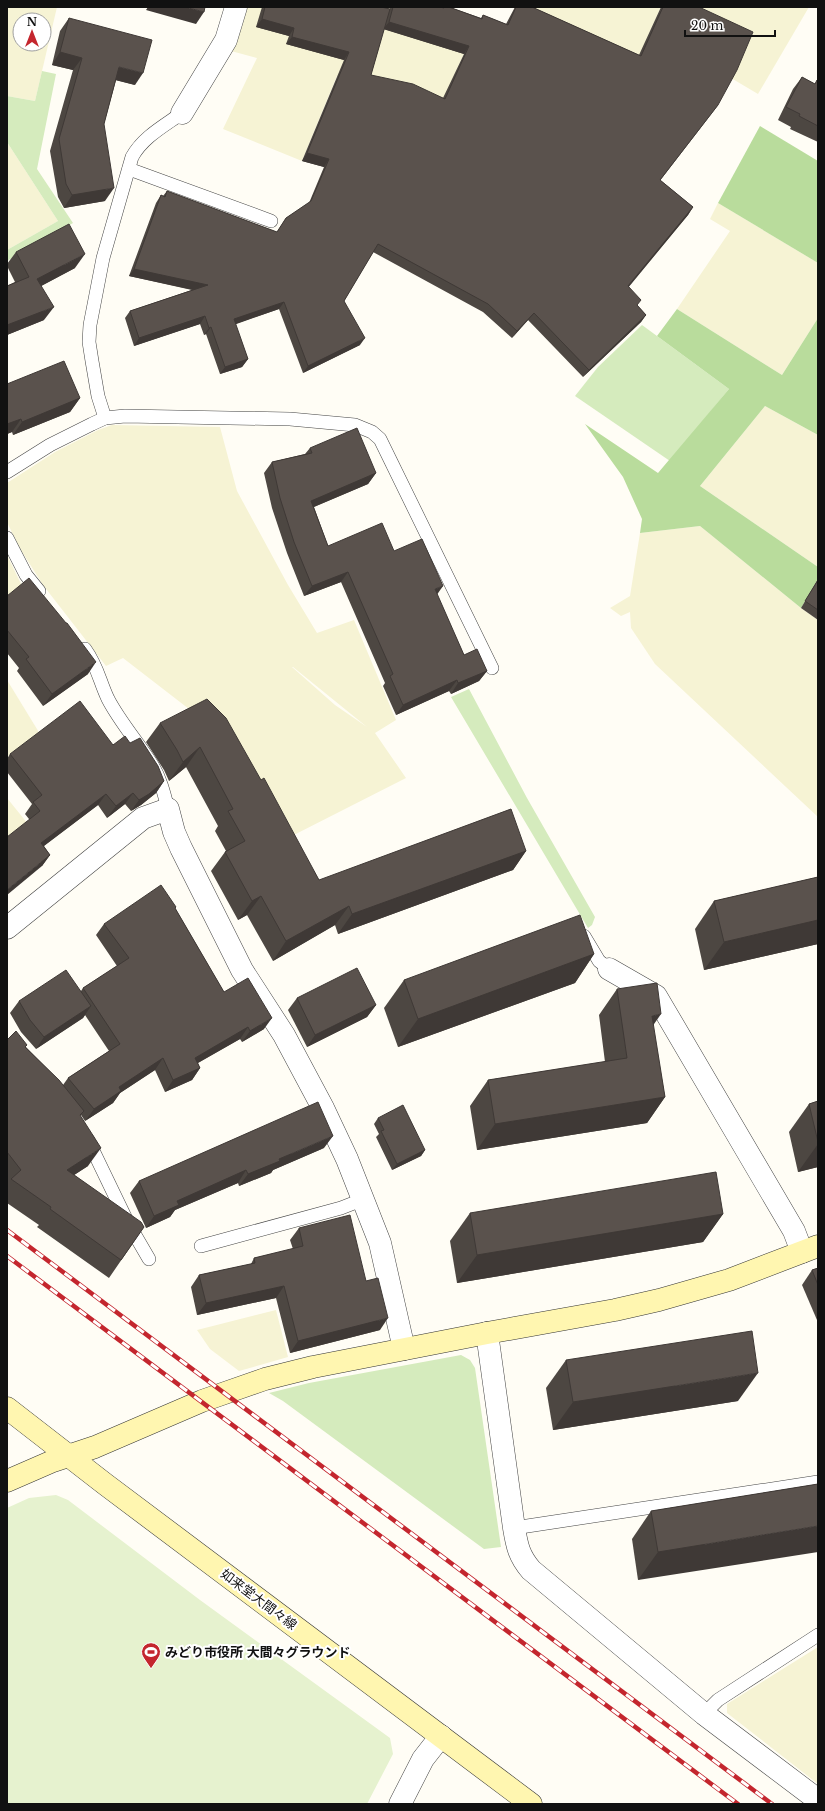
<svg xmlns="http://www.w3.org/2000/svg" width="825" height="1811" font-family="'Libre Baskerville','Noto Sans JP',serif">
<style>
.farmland{fill:#f6f3d4;fill-rule:evenodd}
.green{fill:#d5ebbd}
.forest{fill:#b9dc9c}
.pitch{fill:#e6f2cf}
.lines{fill:none;stroke-linecap:round;stroke-linejoin:round}
.lane-casing{stroke:#444;stroke-width:14}
.street-casing{stroke:#444;stroke-width:23}
.secondary-casing{stroke:#333;stroke-width:23}
.lane{stroke:#fff;stroke-width:13}
.street{stroke:#fff;stroke-width:22}
.secondary{stroke:#fff6b0;stroke-width:22}
.rail-casing{stroke:#c4262e;stroke-width:4.5}
.rail{stroke:#fff;stroke-width:3;stroke-dasharray:9;stroke-linecap:butt}
.wall{fill:#4d4742;fill-rule:evenodd}
.shaded-wall{fill:#3f3936}
.building{fill:#5a524d;stroke:#3f3936}
.labels{text-anchor:middle;stroke-width:4;stroke-linejoin:round;paint-order:stroke}
.street-label{font-size:13px;fill:#111;stroke:#fff}
.poi-label{font-size:13px;font-weight:bold;fill:#111;stroke:#fff;text-anchor:start}
</style>
<rect width="100%" height="100%" fill="#fffdf5"/>
<g class="farmland">
<path d="M 7,7 L 57,7 L 35,101 L 7,96 ZM 20,20 L 44,20 L 44,44 L 20,44 Z"/>
<path d="M 246,7 L 427,7 L 478,23 L 440,107 L 337,76 L 302,161 L 223,129 L 257,58 L 231,51 Z"/>
<path d="M 514,7 L 661,7 L 636,63 L 514,9 Z"/>
<path d="M 677,7 L 809,7 L 758,94 L 731,78 Z"/>
<path d="M 7,142 L 58,221 L 7,250 Z"/>
<path d="M 718,203 L 818,263 L 818,318 L 782,375 L 677,309 L 730,231 L 710,219 Z"/>
<path d="M 765,406 L 818,435 L 818,567 L 700,486 Z"/>
<path d="M 112,425 L 220,427 L 237,491 L 288,585 L 317,633 L 354,620 L 396,720 L 375,733 L 406,778 L 282,841 L 189,709 L 123,658 L 106,666 L 43,585 L 19,547 L 7,522 L 7,483 L 55,452 L 98,430 ZM 292,667 L 293,667 L 367,727 L 335,705 Z"/>
<path d="M 700,526 L 801,608 L 818,620 L 818,817 L 655,664 L 631,628 L 630,612 L 621,616 L 610,608 L 630,596 L 640,533 Z"/>
<path d="M 7,555 L 22,586 L 7,599 Z"/>
<path d="M 7,680 L 40,734 L 7,757 Z"/>
<path d="M 7,798 L 28,824 L 7,840 Z"/>
<path d="M 276,1310 L 288,1357 L 239,1371 L 210,1349 L 197,1330 Z"/>
<path d="M 818,1647 L 818,1784 L 727,1713 L 727,1704 Z"/>
</g>
<g class="green">
<path d="M 42,71 L 56,74 L 37,169 L 73,223 L 7,261 L 7,250 L 58,221 L 7,142 L 7,96 L 35,101 Z"/>
<path d="M 642,325 L 729,389 L 670,461 L 575,396 L 598,367 Z"/>
<path d="M 469,689 L 527,798 L 595,917 L 592,925 L 588,928 L 451,697 Z"/>
<path d="M 461,1355 L 470,1360 L 475,1368 L 501,1547 L 484,1549 L 283,1401 L 269,1393 L 309,1383 Z"/>
</g>
<g class="forest">
<path d="M 760,126 L 818,161 L 818,263 L 718,203 Z"/>
<path d="M 677,309 L 782,375 L 818,318 L 818,435 L 765,406 L 700,486 L 818,567 L 818,579 L 801,608 L 700,526 L 640,533 L 642,519 L 623,477 L 585,424 L 658,473 L 729,389 L 657,336 Z"/>
</g>
<path class="pitch" d="M 56,1495 L 68,1500 L 200,1600 L 390,1738 L 393,1754 L 367,1804 L 7,1804 L 7,1508 L 29,1498 Z"/>
<g class="lines">
<g class="lane-casing">
<g id="lane">
<path d="M 129,169 L 271,221"/>
<path d="M 105,418 L 98,396 L 92,361 L 89,342 L 90,325 L 103,258 L 132,157 C 143,137 164,126 182,113"/>
<path d="M 7,472 L 50,445 L 92,424 L 105,418 L 125,416 L 290,419 L 355,425 L 372,432 L 380,439 L 492,668"/>
<path d="M 7,538 L 26,575 L 39,591"/>
<path d="M 85,649 C 98,667 99,680 108,699 C 120,722 137,741 151,763 C 160,777 164,793 168,809"/>
<path d="M 584,936 L 599,961 L 609,969"/>
<path d="M 88,1140 L 128,1223 L 149,1259"/>
<path d="M 201,1246 L 341,1208 L 364,1199"/>
<path d="M 514,1528 L 818,1482"/>
<path d="M 704,1714 L 718,1700 L 818,1635"/>
</g>
</g>
<g class="street-casing">
<g id="street">
<path d="M 182,113 L 226,40 L 236,7"/>
<path d="M 7,928 L 143,818 L 168,809 L 174,832 L 181,848 L 242,970 L 284,1035 L 323,1108 L 347,1159 L 380,1243 L 404,1349"/>
<path d="M 609,969 L 656,996 L 794,1231 L 802,1252"/>
<path d="M 487,1333 L 514,1528 C 517,1546 519,1556 531,1570 L 704,1714 L 818,1800"/>
<path d="M 400,1804 L 423,1759 L 441,1736"/>
</g>
</g>
<g class="secondary-casing">
<g id="secondary">
<path d="M 7,1408 L 105,1484 L 531,1804"/>
<path d="M 7,1481 L 53,1461 L 95,1447 L 202,1401 L 265,1379 L 313,1367 L 487,1333 L 615,1310 L 659,1300 L 729,1280 L 818,1246"/>
</g>
</g>
<use href="#lane" class="lane"/>
<use href="#street" class="street"/>
<use href="#secondary" class="secondary"/>
<g class="rail-casing">
<g id="rail">
<path d="M 7,1230 L 772,1804"/>
<path d="M 7,1256 L 738,1804"/>
</g>
</g>
<use href="#rail" class="rail"/>
</g>
<g class="wall">
<path d="M 262,7 L 381,7 L 390,9 L 390,7 L 440,7 L 443,8 L 444,7 L 449,7 L 481,18 L 483,15 L 506,24 L 515,7 L 532,7 L 639,55 L 661,7 L 699,7 L 718,105 L 660,180 L 693,207 L 688,215 L 628,287 L 638,306 L 646,315 L 641,322 L 583,377 L 528,320 L 512,338 L 483,312 L 373,252 L 344,301 L 360,345 L 303,373 L 279,309 L 235,324 L 248,359 L 242,367 L 220,374 L 206,334 L 204,335 L 200,324 L 134,346 L 125,318 L 130,311 L 192,290 L 129,276 L 156,203 L 161,195 L 163,196 L 167,191 L 277,232 L 286,218 L 309,203 L 324,167 L 302,161 L 344,60 L 286,44 L 289,36 L 256,27 ZM 384,29 L 464,54 L 443,98 L 371,75 Z"/>
<path d="M 69,18 L 135,85 L 116,80 L 104,124 L 105,201 L 64,208 L 58,197 L 50,151 L 73,70 L 52,65 L 60,31 Z"/>
<path d="M 802,77 L 815,84 L 817,80 L 818,80 L 818,142 L 790,129 L 791,127 L 778,120 L 793,89 Z"/>
<path d="M 16,252 L 75,268 L 41,286 L 44,320 L 7,335 L 7,286 L 15,282 L 7,266 L 7,264 Z"/>
<path d="M 7,384 L 80,398 L 70,412 L 13,435 L 12,432 L 7,434 Z"/>
<path d="M 310,448 L 376,473 L 368,484 L 314,507 L 328,546 L 394,551 L 437,595 L 464,655 L 487,671 L 479,681 L 451,694 L 449,691 L 396,715 L 383,686 L 385,683 L 341,582 L 304,596 L 287,553 L 272,508 L 264,473 L 272,462 L 305,454 Z"/>
<path d="M 818,579 L 818,620 L 801,608 Z"/>
<path d="M 7,596 L 88,674 L 43,706 L 17,671 L 19,668 L 7,653 Z"/>
<path d="M 160,723 L 261,780 L 319,880 L 526,851 L 513,870 L 338,934 L 335,925 L 273,961 L 247,915 L 238,920 L 211,871 L 225,852 L 226,851 L 215,831 L 218,826 L 186,767 L 169,781 L 164,770 L 146,742 Z"/>
<path d="M 130,743 L 164,781 L 156,793 L 141,805 L 131,811 L 125,804 L 107,818 L 98,805 L 44,846 L 50,855 L 42,866 L 29,819 L 25,814 L 32,804 L 7,772 L 7,759 L 10,754 Z"/>
<path d="M 818,877 L 818,944 L 704,970 L 695,929 L 714,901 Z"/>
<path d="M 176,907 L 175,908 L 224,992 L 264,1029 L 242,1042 L 240,1039 L 198,1063 L 200,1068 L 192,1080 L 165,1092 L 155,1070 L 120,1093 L 113,1103 L 85,1121 L 81,1115 L 80,1116 L 88,1166 L 74,1175 L 144,1227 L 109,1278 L 37,1227 L 39,1225 L 7,1203 L 7,1040 L 26,1047 L 63,1085 L 68,1078 L 109,1051 L 85,1015 L 83,1018 L 36,1049 L 21,1032 L 10,1013 L 19,1001 L 81,991 L 83,988 L 117,966 L 96,935 L 104,924 Z"/>
<path d="M 594,954 L 575,983 L 398,1047 L 384,1008 L 404,980 Z"/>
<path d="M 617,989 L 653,1026 L 665,1097 L 647,1123 L 477,1150 L 470,1106 L 488,1080 L 605,1062 L 599,1015 Z"/>
<path d="M 297,998 L 376,1005 L 367,1017 L 307,1047 L 288,1010 Z"/>
<path d="M 818,1101 L 818,1167 L 798,1172 L 789,1132 L 809,1104 Z"/>
<path d="M 378,1118 L 425,1150 L 421,1156 L 392,1170 L 376,1137 L 379,1134 L 374,1124 Z"/>
<path d="M 324,1148 L 273,1170 L 271,1173 L 239,1186 L 238,1183 L 175,1210 L 170,1217 L 146,1228 L 130,1193 L 139,1181 Z"/>
<path d="M 470,1213 L 723,1214 L 703,1242 L 457,1283 L 450,1241 Z"/>
<path d="M 299,1228 L 366,1281 L 380,1330 L 290,1353 L 276,1298 L 197,1315 L 191,1287 L 199,1275 L 251,1264 L 254,1258 L 293,1249 L 290,1240 Z"/>
<path d="M 818,1268 L 818,1319 L 817,1320 L 802,1285 L 812,1270 Z"/>
<path d="M 566,1360 L 738,1401 L 553,1430 L 546,1388 Z"/>
<path d="M 818,1484 L 638,1580 L 632,1539 L 651,1511 Z"/>
</g>
<g class="shaded-wall">
<path d="M 148,7 L 185,7 L 204,12 L 196,24 L 146,10 Z"/>
<path d="M 262,19 L 294,28 L 289,36 L 256,27 Z"/>
<path d="M 389,22 L 469,46 L 464,54 L 383,29 Z"/>
<path d="M 292,37 L 349,52 L 344,60 L 286,44 Z"/>
<path d="M 60,52 L 82,58 L 73,70 L 52,65 Z"/>
<path d="M 119,67 L 143,73 L 135,85 L 111,79 Z"/>
<path d="M 718,105 L 712,113 L 655,187 L 660,180 Z"/>
<path d="M 307,153 L 329,159 L 324,167 L 302,161 Z"/>
<path d="M 114,188 L 105,201 L 64,208 L 72,195 Z"/>
<path d="M 693,207 L 688,215 L 623,294 L 628,286 Z"/>
<path d="M 85,254 L 75,268 L 28,293 L 37,279 Z"/>
<path d="M 134,269 L 208,285 L 203,292 L 129,276 Z"/>
<path d="M 284,302 L 279,309 L 228,327 L 234,319 Z"/>
<path d="M 54,307 L 44,320 L 7,335 L 7,325 Z"/>
<path d="M 534,313 L 528,320 L 512,338 L 517,331 Z"/>
<path d="M 646,315 L 641,322 L 583,377 L 589,370 Z"/>
<path d="M 205,316 L 200,324 L 134,346 L 139,338 Z"/>
<path d="M 211,327 L 206,334 L 204,335 L 209,328 Z"/>
<path d="M 365,338 L 360,345 L 303,373 L 308,366 Z"/>
<path d="M 248,359 L 242,367 L 220,374 L 225,367 Z"/>
<path d="M 80,398 L 70,412 L 13,435 L 22,422 Z"/>
<path d="M 21,419 L 12,432 L 7,434 L 7,424 Z"/>
<path d="M 376,473 L 368,484 L 304,511 L 311,501 Z"/>
<path d="M 348,572 L 341,582 L 304,596 L 312,586 Z"/>
<path d="M 443,586 L 436,596 L 435,589 Z"/>
<path d="M 96,662 L 88,674 L 43,706 L 52,694 Z"/>
<path d="M 487,671 L 479,681 L 451,694 L 458,683 Z"/>
<path d="M 457,680 L 449,691 L 396,715 L 403,705 Z"/>
<path d="M 200,747 L 186,767 L 169,781 L 183,762 Z"/>
<path d="M 164,781 L 156,793 L 141,805 L 131,811 L 139,800 Z"/>
<path d="M 133,793 L 125,804 L 107,818 L 116,806 Z"/>
<path d="M 106,794 L 98,805 L 33,854 L 41,843 Z"/>
<path d="M 526,851 L 513,870 L 338,934 L 352,914 Z"/>
<path d="M 50,855 L 42,866 L 7,895 L 7,890 Z"/>
<path d="M 261,896 L 247,915 L 238,920 L 252,901 Z"/>
<path d="M 349,906 L 335,925 L 273,961 L 286,941 Z"/>
<path d="M 818,920 L 818,944 L 704,970 L 724,942 Z"/>
<path d="M 594,954 L 575,983 L 398,1047 L 418,1019 Z"/>
<path d="M 376,1005 L 367,1017 L 307,1047 L 315,1035 Z"/>
<path d="M 91,1006 L 83,1018 L 36,1049 L 44,1037 Z"/>
<path d="M 661,1014 L 643,1040 L 652,1016 Z"/>
<path d="M 272,1018 L 264,1029 L 242,1042 L 250,1031 Z"/>
<path d="M 248,1027 L 240,1039 L 187,1069 L 195,1058 Z"/>
<path d="M 163,1058 L 155,1070 L 120,1093 L 113,1103 L 85,1121 L 94,1109 L 119,1087 Z"/>
<path d="M 200,1068 L 192,1080 L 165,1092 L 173,1080 Z"/>
<path d="M 665,1097 L 647,1123 L 477,1150 L 495,1124 Z"/>
<path d="M 333,1136 L 324,1148 L 273,1170 L 271,1173 L 239,1186 L 248,1174 L 279,1159 Z"/>
<path d="M 818,1144 L 818,1167 L 798,1172 Z"/>
<path d="M 101,1148 L 88,1166 L 54,1188 L 67,1170 Z"/>
<path d="M 425,1150 L 421,1156 L 392,1170 L 397,1164 Z"/>
<path d="M 246,1170 L 238,1183 L 175,1210 L 170,1217 L 146,1228 L 154,1216 L 177,1201 Z"/>
<path d="M 723,1214 L 703,1242 L 457,1283 L 477,1255 Z"/>
<path d="M 284,1286 L 276,1298 L 197,1315 L 206,1303 Z"/>
<path d="M 388,1318 L 380,1330 L 290,1353 L 298,1341 Z"/>
<path d="M 758,1373 L 738,1401 L 553,1430 L 573,1402 Z"/>
<path d="M 818,1526 L 818,1552 L 638,1580 L 658,1552 Z"/>
</g>
<g class="building">
<path d="M 185,7 L 205,7 L 204,12 Z"/>
<path d="M 265,7 L 381,7 L 390,9 L 371,75 L 413,84 L 445,99 L 469,46 L 389,22 L 393,7 L 440,7 L 444,8 L 444,7 L 449,7 L 482,19 L 483,15 L 508,25 L 516,7 L 532,7 L 641,56 L 663,7 L 699,7 L 753,32 L 737,70 L 718,105 L 660,180 L 693,207 L 628,286 L 641,300 L 637,305 L 646,315 L 589,370 L 534,313 L 517,331 L 488,304 L 378,244 L 344,301 L 365,338 L 308,366 L 284,302 L 234,319 L 248,359 L 225,367 L 211,327 L 209,328 L 205,316 L 139,338 L 130,311 L 208,285 L 134,269 L 161,195 L 165,197 L 167,191 L 277,232 L 286,218 L 311,201 L 329,159 L 307,153 L 349,52 L 292,37 L 294,28 L 262,19 Z"/>
<path d="M 69,18 L 152,40 L 143,73 L 119,67 L 104,124 L 114,188 L 72,195 L 66,184 L 59,139 L 82,58 L 60,52 Z"/>
<path d="M 802,77 L 815,84 L 817,80 L 818,80 L 818,126 L 799,116 L 800,114 L 786,107 Z"/>
<path d="M 69,224 L 85,254 L 37,279 L 54,307 L 7,325 L 7,286 L 29,277 L 16,252 Z"/>
<path d="M 64,361 L 80,398 L 22,422 L 21,419 L 7,424 L 7,384 Z"/>
<path d="M 357,428 L 376,473 L 311,501 L 328,546 L 382,523 L 394,551 L 422,539 L 443,586 L 435,589 L 464,655 L 477,649 L 487,671 L 458,683 L 457,680 L 403,705 L 390,676 L 393,674 L 348,572 L 312,586 L 294,542 L 280,498 L 272,462 L 312,453 L 310,448 Z"/>
<path d="M 29,578 L 66,623 L 67,623 L 96,662 L 52,694 L 26,659 L 29,657 L 7,630 L 7,596 Z"/>
<path d="M 818,580 L 818,610 L 805,601 Z"/>
<path d="M 207,699 L 226,718 L 261,780 L 264,778 L 319,880 L 511,809 L 526,851 L 352,914 L 349,906 L 286,941 L 261,896 L 252,901 L 225,852 L 245,841 L 228,811 L 233,809 L 200,747 L 183,762 L 177,750 L 160,723 Z"/>
<path d="M 80,701 L 113,745 L 125,736 L 130,743 L 140,738 L 158,766 L 164,781 L 149,794 L 139,800 L 133,793 L 116,806 L 106,794 L 41,843 L 50,855 L 7,890 L 7,837 L 40,811 L 33,802 L 42,795 L 10,754 Z"/>
<path d="M 818,877 L 818,920 L 724,942 L 714,901 Z"/>
<path d="M 161,885 L 176,907 L 175,908 L 224,992 L 248,978 L 272,1018 L 250,1031 L 248,1027 L 195,1058 L 200,1068 L 173,1080 L 163,1058 L 119,1087 L 121,1091 L 94,1109 L 68,1078 L 120,1044 L 83,988 L 129,958 L 104,924 Z"/>
<path d="M 580,915 L 594,954 L 418,1019 L 404,980 Z"/>
<path d="M 357,968 L 376,1005 L 315,1035 L 297,998 Z"/>
<path d="M 66,970 L 91,1006 L 44,1037 L 30,1020 L 19,1001 Z"/>
<path d="M 657,983 L 661,1014 L 652,1016 L 665,1097 L 495,1124 L 488,1080 L 627,1058 L 617,989 Z"/>
<path d="M 16,1031 L 27,1045 L 25,1047 L 59,1080 L 84,1111 L 80,1115 L 101,1148 L 67,1170 L 141,1222 L 144,1227 L 121,1260 L 50,1209 L 51,1207 L 11,1179 L 21,1170 L 7,1152 L 7,1040 Z"/>
<path d="M 818,1101 L 818,1142 L 809,1104 Z"/>
<path d="M 318,1102 L 333,1136 L 279,1159 L 280,1161 L 248,1174 L 246,1170 L 177,1201 L 179,1205 L 154,1216 L 139,1181 Z"/>
<path d="M 403,1105 L 425,1150 L 397,1164 L 381,1131 L 384,1130 L 378,1118 Z"/>
<path d="M 716,1172 L 723,1214 L 477,1255 L 470,1213 Z"/>
<path d="M 350,1215 L 366,1281 L 378,1278 L 388,1318 L 298,1341 L 284,1286 L 206,1303 L 199,1275 L 255,1263 L 254,1258 L 303,1246 L 299,1228 Z"/>
<path d="M 818,1268 L 818,1285 L 812,1270 Z"/>
<path d="M 752,1331 L 758,1373 L 573,1402 L 566,1360 Z"/>
<path d="M 818,1484 L 818,1526 L 658,1552 L 651,1511 Z"/>
</g>
<defs>
<g id="stadium-pin" transform="scale(1)"><path d="M0 17L-7.5 6A9.5 9.5 0 1 1 7.5 6Z" fill="#c4262e" stroke="#fff"/><path d="M0-5a6.5 5 0 1 0 0 10a6.5 5 0 1 0 0-10ZM-3.5-1.8h7v3.6h-7Z" fill="#fff"/></g>
</defs>
<g fill-rule="evenodd">
<use href="#stadium-pin" x="151" y="1652"/>
</g>
<g class="labels">
<g class="street-label">
<text transform="translate(259 1599) rotate(37)" y="5">如来堂大間々線</text>
</g>
<g class="poi-label">
<text x="165" y="1657">みどり市役所 大間々グラウンド</text>
</g>
</g>
<rect width="825" height="1811" fill="none" stroke="#111111" stroke-width="16"/>
<g transform="translate(32 32)"><circle r="19" fill="#ffffff" stroke="#a0a0a0"/>
<path d="M0-3L7 15L0 10L-7 15Z" fill="#c4262e"/>
<text y="-6" font-size="11" font-weight="bold" text-anchor="middle" fill="#111111">N</text>
</g>
<path d="M685 30v6h90v-6" fill="none" stroke="#111111" stroke-width="2"/>
<text x="691" y="30" font-size="12" fill="#111111" stroke="#ffffff" stroke-width="3" paint-order="stroke">20 m</text>
</svg>
